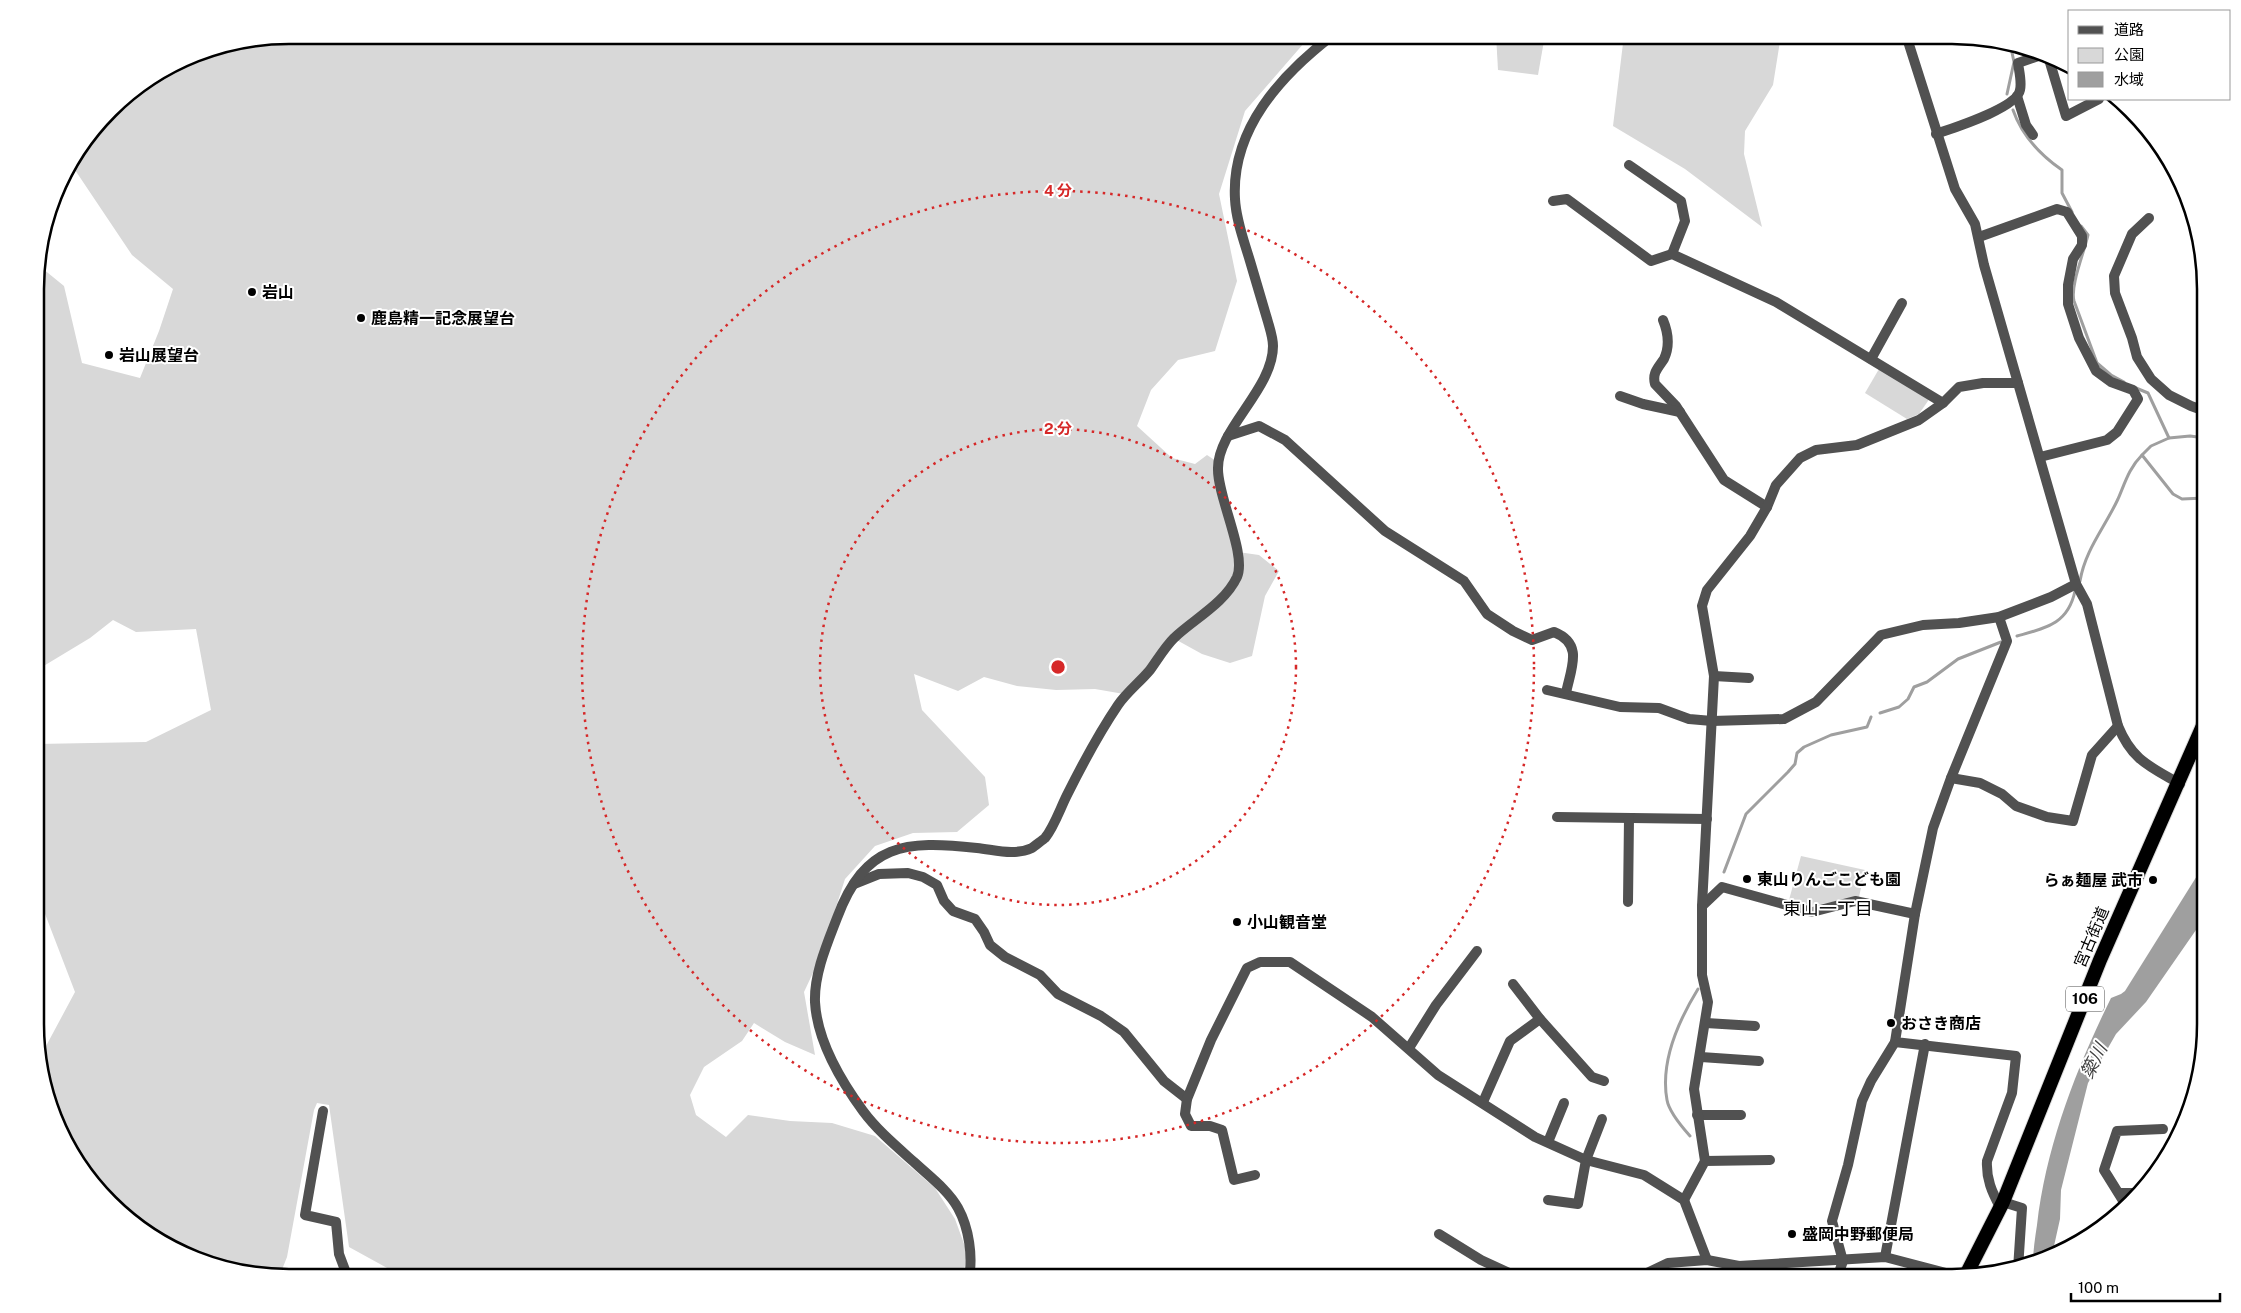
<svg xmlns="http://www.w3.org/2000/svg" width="2241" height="1313" font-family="'Public Sans','Noto Sans JP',sans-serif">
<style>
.green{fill:#d8d8d8}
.water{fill:#9f9f9f}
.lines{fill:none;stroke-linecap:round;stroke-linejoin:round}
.stream{stroke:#9f9f9f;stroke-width:3}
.trunk-casing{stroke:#dbdbdb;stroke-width:16}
.minor{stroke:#515151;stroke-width:10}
.trunk{stroke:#000;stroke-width:14}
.ring{fill:none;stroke:#d62828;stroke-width:2.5;stroke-dasharray:2.5 5}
.poi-dot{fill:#000;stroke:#fff;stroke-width:2}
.labels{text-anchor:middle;stroke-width:4;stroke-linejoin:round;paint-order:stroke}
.shield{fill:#fff;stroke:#4c4c4c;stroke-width:1}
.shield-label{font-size:15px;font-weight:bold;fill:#000}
.poi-label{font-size:16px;font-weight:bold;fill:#000;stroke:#fff;text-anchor:start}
.street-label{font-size:16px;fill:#000;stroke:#fff}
.neighbourhood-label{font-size:18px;fill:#000;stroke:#fff}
.water-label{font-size:18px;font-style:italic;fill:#404040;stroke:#fff}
.rim{fill:none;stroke:#000;stroke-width:2.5}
.centre{fill:#d62828;stroke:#fff;stroke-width:2.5}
.ring-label{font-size:15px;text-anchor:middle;font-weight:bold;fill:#d62828;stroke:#fff;stroke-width:4;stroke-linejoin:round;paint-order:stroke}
</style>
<rect width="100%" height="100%" fill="#fff"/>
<g class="green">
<path d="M 289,35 L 1311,35 L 1245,111 L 1219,194 L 1237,281 L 1215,351 L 1178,360 L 1151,390 L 1137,426 L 1172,458 L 1195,464 L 1207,455 L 1219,463 L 1238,552 L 1259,555 L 1279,571 L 1265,596 L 1252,656 L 1230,663 L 1202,654 L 1173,638 L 1124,694 L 1095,689 L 1056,690 L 1017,686 L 984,677 L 958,691 L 914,674 L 922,710 L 985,777 L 989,805 L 957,832 L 913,833 L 875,846 L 845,879 L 819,960 L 804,992 L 815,1055 L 785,1042 L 754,1023 L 742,1041 L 704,1067 L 690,1095 L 696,1115 L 726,1137 L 748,1115 L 790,1121 L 832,1123 L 875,1136 L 935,1188 L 955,1219 L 967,1252 L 963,1278 L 398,1278 L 389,1269 L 349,1247 L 329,1105 L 317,1103 L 314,1110 L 287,1257 L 279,1277 L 223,1269 L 162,1244 L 110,1204 L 78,1165 L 49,1106 L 38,1061 L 75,992 L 37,893 L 37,744 L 146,742 L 211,710 L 196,629 L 136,632 L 113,620 L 90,638 L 37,670 L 37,264 L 64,286 L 82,363 L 140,378 L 159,331 L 173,289 L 132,255 L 71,164 L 121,98 L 192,54 Z"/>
<path d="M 1496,35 L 1545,35 L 1538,75 L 1498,70 Z"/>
<path d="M 1624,35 L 1781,35 L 1773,85 L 1745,131 L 1744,154 L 1762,227 L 1685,169 L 1613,126 Z"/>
<path d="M 1879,369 L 1930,398 L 1919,414 L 1907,419 L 1865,393 Z"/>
<path d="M 1801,856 L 1865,870 L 1859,897 L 1811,906 L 1789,900 Z"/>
</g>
<path class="water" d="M 2205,863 L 2205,917 L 2146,1002 L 2116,1034 L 2088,1083 L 2061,1190 L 2060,1219 L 2052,1255 L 2033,1263 C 2033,1251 2035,1238 2037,1225 C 2046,1146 2076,1069 2111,998 L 2121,994 L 2125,991 Z"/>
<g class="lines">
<g class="stream">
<path d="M 2007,94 L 2014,62 L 2010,43"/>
<path d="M 2013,110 C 2022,136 2039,154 2062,170 L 2062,193 L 2072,212"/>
<path d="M 2081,226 L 2088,235 C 2084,253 2070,286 2074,301 L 2097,363 L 2111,375 L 2124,382"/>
<path d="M 2136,388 L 2148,393 L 2169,438 L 2151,446 L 2142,455 L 2173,494 L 2182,499 L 2205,498"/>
<path d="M 2169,438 L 2190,436 L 2205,438"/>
<path d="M 2080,581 C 2085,550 2105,527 2118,499 C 2125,483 2129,468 2142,455"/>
<path d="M 2017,636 C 2046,628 2068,624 2075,591"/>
<path d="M 1880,713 L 1899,707 L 1908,699 L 1914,687 L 1927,682 L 1958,659 L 2001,642"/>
<path d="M 1724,872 L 1746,814 L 1788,772 L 1795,764 L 1797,753 L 1804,747 L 1831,735 L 1867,727 L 1871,717"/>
<path d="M 1690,1136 C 1682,1127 1669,1112 1667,1100 C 1660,1062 1679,1020 1698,989"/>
</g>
<g class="trunk-casing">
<path id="trunk" d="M 1965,1277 L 2003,1202 L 2100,960 L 2205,721"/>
</g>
<g class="minor">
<path d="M 1906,35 L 1955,189 L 1975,224 L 1984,265 L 2076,584 L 2087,604 L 2118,726 C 2132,760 2149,766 2180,784"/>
<path d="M 2048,56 L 2066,116 L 2099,99"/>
<path d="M 2017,96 L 2026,125 L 2033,135"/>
<path d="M 1936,134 C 1953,128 2017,108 2020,90 C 2022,82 2019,71 2018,63 L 2044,54"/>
<path d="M 1629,165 L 1681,201 L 1685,221 L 1672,254"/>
<path d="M 1553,201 L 1567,199 L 1651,261 L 1672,254 L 1776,302 L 1943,403"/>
<path d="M 2149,218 L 2132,234 L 2114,276 L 2115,293 L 2132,338 L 2137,357 L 2151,379 L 2169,395 L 2191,406 L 2205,411"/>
<path d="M 1979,237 L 2057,209 L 2067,212 L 2082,236 L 2082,245 L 2073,259 L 2068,285 L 2068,304 L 2079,338 L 2096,371 L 2111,382 L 2133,390 L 2138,399 L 2117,432 L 2107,440 L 2040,457"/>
<path d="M 1663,320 C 1668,332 1670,346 1664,359 C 1658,368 1652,373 1655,384 L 1676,406 L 1724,480 L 1767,507"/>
<path d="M 1871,359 L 1902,303"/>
<path d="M 1620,396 L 1643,404 L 1680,412"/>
<path d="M 1228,436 L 1259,426 L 1285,440 L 1385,531 L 1464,581 L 1487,614 L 1513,631 L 1532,640 L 1554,632 C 1584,644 1571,668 1566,693"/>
<path d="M 1999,617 L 2007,641 L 1951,778 L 1933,828 L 1915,914 L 1895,1042 L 2016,1056 L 2012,1093 L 1987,1161 C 1986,1179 1992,1192 2000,1207"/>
<path d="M 1714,676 L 1749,678"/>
<path d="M 1547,690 L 1620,707 L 1659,708 L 1689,719 L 1712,721 L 1784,719 L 1816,702 L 1881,635 L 1923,625 L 1959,623 L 1999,617 L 2051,597 L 2076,584"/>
<path d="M 1951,778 L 1980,783 L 2002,794 L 2016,806 L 2047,817 L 2073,821 L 2092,755 L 2118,726"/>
<path d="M 1557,817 L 1707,819"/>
<path d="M 854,884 L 879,874 L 908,873 L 923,877 L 937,885 L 944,901 L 953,911 L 975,919 L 984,932 L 990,945 L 1005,957 L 1040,975 L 1058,994 L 1101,1016 L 1124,1032 L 1164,1081 L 1187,1099"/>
<path d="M 1628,902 L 1629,818"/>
<path d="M 1702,906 L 1722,887 L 1812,912 L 1855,901 L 1915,914"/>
<path d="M 1513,984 L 1540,1019 L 1592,1077 L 1604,1081"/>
<path d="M 1706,1023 L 1755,1026"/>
<path d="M 1409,1048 L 1436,1005 L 1477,951"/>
<path d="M 1701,1057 L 1759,1061"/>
<path d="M 1483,1102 L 1510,1041 L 1540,1019"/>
<path d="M 323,1111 L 305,1215 L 336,1222 L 339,1254 L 348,1278"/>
<path d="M 1697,1115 L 1741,1115"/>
<path d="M 1548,1142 L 1564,1103"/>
<path d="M 1705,1161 L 1770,1160"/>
<path d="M 1255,1175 L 1234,1180 L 1222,1130 L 1210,1126 L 1191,1126 L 1185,1114 L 1187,1099 L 1211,1040 L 1247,968 L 1260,962 L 1290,962 L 1372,1017 L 1438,1075 L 1535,1137 L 1586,1160 L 1644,1175 L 1684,1200 L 1707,1260"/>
<path d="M 2119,1193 L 2140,1193"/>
<path d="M 1548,1200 L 1578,1204 L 1586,1160 L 1602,1119"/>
<path d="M 1684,1200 L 1705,1161 L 1694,1089 L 1708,1002 L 1702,975 L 1702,906 L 1714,676 L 1702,606 L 1707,590 L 1750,536 L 1767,507 L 1776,485 L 1800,458 L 1816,450 L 1857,445 L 1919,420 L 1943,403 L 1959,387 L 1983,383 L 2018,383"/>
<path d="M 2003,1202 L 2022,1208 L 2018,1269"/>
<path d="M 2127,1207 L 2104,1170 L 2117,1131 L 2163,1129"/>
<path d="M 1439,1234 L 1481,1260 L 1520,1278"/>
<path d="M 1885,1257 L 1925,1044"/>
<path d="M 969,1278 C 973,1256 969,1228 958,1208 C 948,1190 929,1176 914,1162 C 896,1146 877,1130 863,1111 C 841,1081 817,1040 815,1002 C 814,974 827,944 837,918 C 865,843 905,840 977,848 C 996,850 1014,856 1032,848 C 1033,847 1044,839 1045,838 C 1054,827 1060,809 1067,795 C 1082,765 1099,733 1118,705 C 1127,692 1140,682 1150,670 C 1158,659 1165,647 1174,638 C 1194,619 1225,603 1237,577 C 1247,554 1217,496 1218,468 C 1218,429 1273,389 1273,346 C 1273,338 1270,329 1268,322 C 1262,302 1256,281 1250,261 C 1244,241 1236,220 1235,199 C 1231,129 1281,75 1333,35"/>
<path d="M 1642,1278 L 1647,1273 L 1668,1263 L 1707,1260 L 1739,1266 L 1885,1257 L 1961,1277"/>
<path d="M 1837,1278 L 1843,1261 L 1832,1221 L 1848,1165 L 1862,1101 L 1871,1081 L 1895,1042"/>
</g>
<use href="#trunk" class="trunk"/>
</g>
<g class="ring">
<circle cx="1058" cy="667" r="238"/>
<circle cx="1058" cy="667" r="476"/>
</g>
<g class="poi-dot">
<circle cx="252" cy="292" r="5"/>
<circle cx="361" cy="318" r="5"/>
<circle cx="109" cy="355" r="5"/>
<circle cx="1747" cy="879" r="5"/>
<circle cx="2153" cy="880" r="5"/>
<circle cx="1237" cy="922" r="5"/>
<circle cx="1891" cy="1023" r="5"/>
<circle cx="1792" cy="1234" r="5"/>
</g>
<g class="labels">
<rect class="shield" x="2066" y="986.5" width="38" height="25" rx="4"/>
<g class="shield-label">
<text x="2085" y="1004">106</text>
</g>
<g class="poi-label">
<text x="262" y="298">岩山</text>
<text x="371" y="324">鹿島精一記念展望台</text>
<text x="119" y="361">岩山展望台</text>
<text x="1757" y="885">東山りんごこども園</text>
<text x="2143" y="886" text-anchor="end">らぁ麺屋 武市</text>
<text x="1247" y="928">小山観音堂</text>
<text x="1901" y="1029">おさき商店</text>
<text x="1802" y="1240">盛岡中野郵便局</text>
</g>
<g class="street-label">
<text transform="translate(2091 937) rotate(-67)" y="6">宮古街道</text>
</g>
<g class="neighbourhood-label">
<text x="1828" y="915">東山一丁目</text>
</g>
<g class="water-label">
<text transform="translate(2094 1061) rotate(-63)" y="6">簗川</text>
</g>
</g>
<path d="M0 0H2241V1313H0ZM289 44H1952A245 245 0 0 1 2197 289V1024A245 245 0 0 1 1952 1269H289A245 245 0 0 1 44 1024V289A245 245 0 0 1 289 44Z" fill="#fff" fill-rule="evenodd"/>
<path class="rim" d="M289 44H1952A245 245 0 0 1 2197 289V1024A245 245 0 0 1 1952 1269H289A245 245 0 0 1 44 1024V289A245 245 0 0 1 289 44Z"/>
<circle cx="1058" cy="667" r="8" class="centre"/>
<g class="ring-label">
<text x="1058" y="196">4 分</text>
<text x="1058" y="434">2 分</text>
</g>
<rect x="2068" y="10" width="162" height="90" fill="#ffffff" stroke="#999999"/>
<rect x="2078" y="26" width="25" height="8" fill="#515151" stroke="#999999"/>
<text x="2114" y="35" font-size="15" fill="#000000">道路</text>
<rect x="2078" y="48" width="25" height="15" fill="#d8d8d8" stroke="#999999"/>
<text x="2114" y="60" font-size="15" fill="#000000">公園</text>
<rect x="2078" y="72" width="25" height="15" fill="#9f9f9f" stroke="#999999"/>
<text x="2114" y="85" font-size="15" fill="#000000">水域</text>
<path d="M2071 1293v8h149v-8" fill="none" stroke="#000000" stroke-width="2.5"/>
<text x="2078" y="1293" font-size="15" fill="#000000" stroke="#ffffff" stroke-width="4" paint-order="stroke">100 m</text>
</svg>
